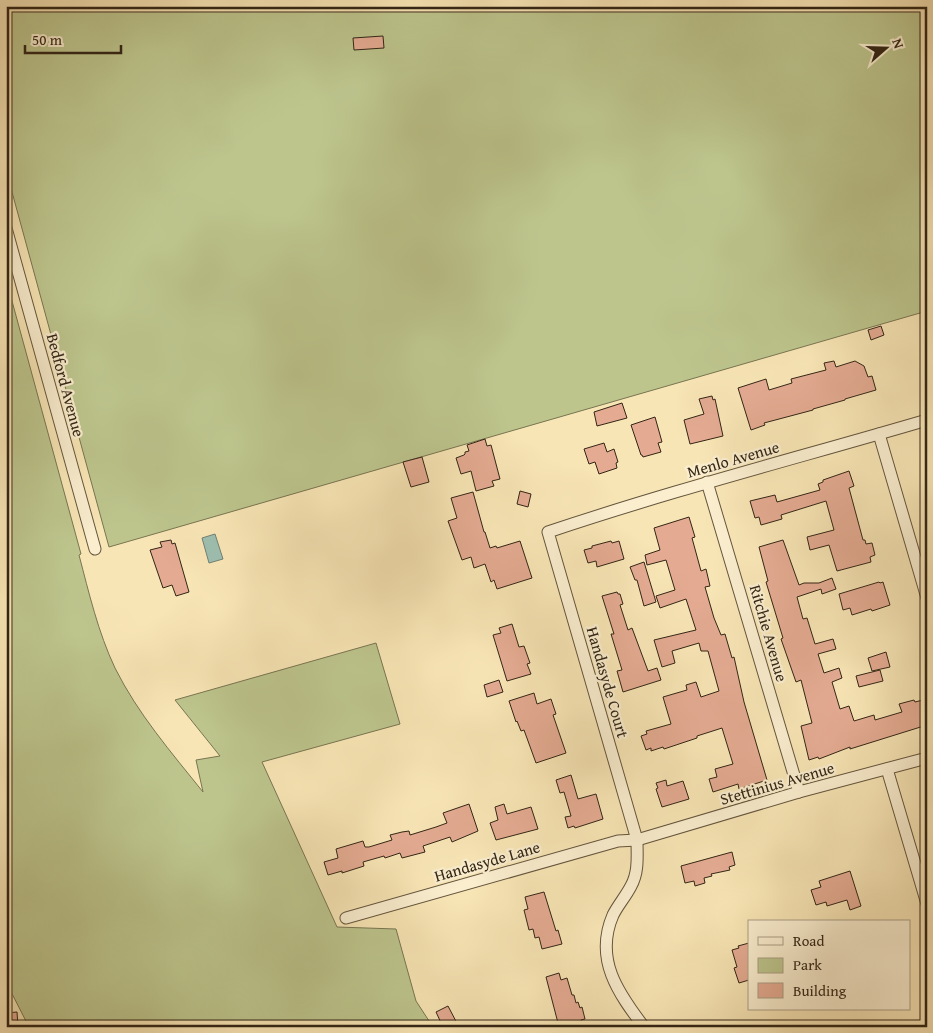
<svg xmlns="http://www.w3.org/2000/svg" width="933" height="1033" font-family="'Gentium Book Plus',serif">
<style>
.green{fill:#bdc58d;stroke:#787551}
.water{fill:#9dbfb1;stroke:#728173}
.building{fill:#e4ab92;stroke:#322515}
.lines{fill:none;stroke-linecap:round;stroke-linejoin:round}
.street-casing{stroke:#64553d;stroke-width:13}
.street{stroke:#faeecf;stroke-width:11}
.labels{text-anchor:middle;stroke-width:4.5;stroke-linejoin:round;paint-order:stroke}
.street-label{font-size:16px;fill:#322515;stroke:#faeecf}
</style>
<rect width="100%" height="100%" fill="#f8e5b5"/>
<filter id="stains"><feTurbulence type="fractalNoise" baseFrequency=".004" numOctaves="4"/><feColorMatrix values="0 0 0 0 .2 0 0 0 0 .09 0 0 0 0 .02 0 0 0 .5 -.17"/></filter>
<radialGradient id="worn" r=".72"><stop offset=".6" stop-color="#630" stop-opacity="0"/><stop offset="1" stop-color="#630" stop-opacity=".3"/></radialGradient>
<g class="green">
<path d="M 6,6 L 927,6 L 927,311 L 109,547 L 6,170 Z"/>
<path d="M 6,279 L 81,554 L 79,555 C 89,593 98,632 115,668 C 138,714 171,752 203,792 L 196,760 L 220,756 L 175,700 L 376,643 L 400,724 L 262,762 L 337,927 L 396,929 L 416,1001 L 433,1027 L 116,1027 L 106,1022 L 95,1027 L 29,1027 L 6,982 Z"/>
</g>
<path class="water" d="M 215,534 L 223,559 L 209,563 L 202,538 Z"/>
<g class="building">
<path d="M 383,36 L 384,48 L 354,50 L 353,38 Z"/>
<path d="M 881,326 L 884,335 L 871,340 L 868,330 Z"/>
<path d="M 834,361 L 836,367 L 855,361 L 864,366 L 868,377 L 872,376 L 876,390 L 845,399 L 845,400 L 813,409 L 813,410 L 764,423 L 765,425 L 751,430 L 738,388 L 766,379 L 769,390 L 792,383 L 791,379 L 826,370 L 824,363 Z"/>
<path d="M 712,396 L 713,400 L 715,399 L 723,436 L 690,444 L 684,420 L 704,414 L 699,399 Z"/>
<path d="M 622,403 L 627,418 L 597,426 L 594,412 Z"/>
<path d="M 655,417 L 662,442 L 658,443 L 661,452 L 643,457 L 642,455 L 641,455 L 631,425 Z"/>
<path d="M 485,439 L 487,446 L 491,445 L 500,479 L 492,481 L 494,486 L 476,491 L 471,471 L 461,474 L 456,458 L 464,455 L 465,454 L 465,452 L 469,451 L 467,445 Z"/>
<path d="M 604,443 L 607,452 L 614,449 L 618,462 L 616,463 L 617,468 L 599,474 L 595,462 L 589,464 L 584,449 Z"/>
<path d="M 422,457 L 429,482 L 411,487 L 403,462 Z"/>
<path d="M 849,471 L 854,486 L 849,488 L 863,540 L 865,540 L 866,544 L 872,543 L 875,555 L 870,557 L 871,562 L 837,571 L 829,545 L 810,550 L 807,537 L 834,530 L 826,501 L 781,515 L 782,519 L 761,525 L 759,517 L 755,518 L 750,501 L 775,495 L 777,502 L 820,490 L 818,484 L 823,482 L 823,480 Z"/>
<path d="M 520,491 L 531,494 L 528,507 L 517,504 Z"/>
<path d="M 473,492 L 484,532 L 485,532 L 490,548 L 496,546 L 497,548 L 520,541 L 532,578 L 497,589 L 494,580 L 491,582 L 485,564 L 474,568 L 471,557 L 462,560 L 448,521 L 457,518 L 451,498 Z"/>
<path d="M 689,517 L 695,537 L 692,538 L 701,571 L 706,569 L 710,586 L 705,587 L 714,618 L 721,635 L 725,634 L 732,658 L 734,657 L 744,702 L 767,780 L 739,789 L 738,784 L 713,792 L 709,779 L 717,777 L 715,769 L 733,764 L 722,728 L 697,736 L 697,738 L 664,749 L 663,747 L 651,751 L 651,748 L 646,750 L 641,736 L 647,734 L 646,731 L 671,724 L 663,697 L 687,690 L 686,685 L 696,682 L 701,697 L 719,691 L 708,651 L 701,651 L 699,643 L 672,651 L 675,663 L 662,667 L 654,640 L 696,630 L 686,599 L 660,608 L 656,596 L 675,590 L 666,560 L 647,565 L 645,555 L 660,550 L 654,528 Z"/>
<path d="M 171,540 L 172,544 L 175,543 L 189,592 L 176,596 L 172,585 L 163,588 L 150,550 L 162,547 L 160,542 Z"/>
<path d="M 783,540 L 799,585 L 804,583 L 819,583 L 832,578 L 836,589 L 822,594 L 821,589 L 797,597 L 803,619 L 807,618 L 815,644 L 833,639 L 836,649 L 818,654 L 824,673 L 839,668 L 842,678 L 832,682 L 840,709 L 849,706 L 854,721 L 874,715 L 875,720 L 902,712 L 899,704 L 914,700 L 915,702 L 927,699 L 927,725 L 850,749 L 850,747 L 819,759 L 818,757 L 809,760 L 801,726 L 812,723 L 801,680 L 796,682 L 781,639 L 783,638 L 766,582 L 768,581 L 759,547 Z"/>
<path d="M 611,541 L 612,543 L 619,541 L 624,559 L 597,567 L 596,561 L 588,563 L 584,550 L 592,548 L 592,546 Z"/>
<path d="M 644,562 L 656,602 L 644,606 L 637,580 L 635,580 L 630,567 Z"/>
<path d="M 879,582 L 880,583 L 883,582 L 890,605 L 872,611 L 871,609 L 852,615 L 850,608 L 843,610 L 839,594 Z"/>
<path d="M 617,592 L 618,594 L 620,594 L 623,604 L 620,605 L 628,630 L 632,628 L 648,671 L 657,668 L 661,680 L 623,692 L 617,671 L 622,670 L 611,634 L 614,634 L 602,596 Z"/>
<path d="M 512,624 L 519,647 L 524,646 L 530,663 L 527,664 L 531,674 L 507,681 L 493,635 L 501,633 L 499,628 Z"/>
<path d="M 886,652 L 890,667 L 872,671 L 868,658 Z"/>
<path d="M 880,670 L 883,681 L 859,687 L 856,676 Z"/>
<path d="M 499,680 L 503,692 L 487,697 L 484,685 Z"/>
<path d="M 534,693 L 537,704 L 551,699 L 556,714 L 553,715 L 566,753 L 536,763 L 524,730 L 521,731 L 517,721 L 516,722 L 509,701 Z"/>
<path d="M 571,775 L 578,799 L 596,794 L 603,819 L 575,828 L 574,826 L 568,828 L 565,817 L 571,816 L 564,792 L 560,793 L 556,780 Z"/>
<path d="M 666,780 L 667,786 L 683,781 L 689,799 L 662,807 L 656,789 L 658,788 L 656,783 Z"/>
<path d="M 469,804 L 478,831 L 452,842 L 450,837 L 423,846 L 425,852 L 402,858 L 400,853 L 385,858 L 384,856 L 363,862 L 364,866 L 342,873 L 342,871 L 328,875 L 324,862 L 338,858 L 336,849 L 363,841 L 365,847 L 369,847 L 392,840 L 390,835 L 402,832 L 409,831 L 410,835 L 436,827 L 447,823 L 443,813 Z"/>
<path d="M 504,804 L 507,814 L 531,807 L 538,829 L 496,840 L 490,823 L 498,820 L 495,807 Z"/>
<path d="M 732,852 L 735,865 L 729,867 L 730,870 L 711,874 L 712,876 L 704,878 L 705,883 L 695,886 L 694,881 L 685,883 L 681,866 Z"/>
<path d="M 850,871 L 861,906 L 850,910 L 847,900 L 827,906 L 826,902 L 816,905 L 811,890 L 821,887 L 819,881 Z"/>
<path d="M 544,892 L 556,931 L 558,930 L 562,944 L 542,949 L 539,937 L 535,938 L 533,929 L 529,930 L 524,910 L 528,909 L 525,897 Z"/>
<path d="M 749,943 L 749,980 L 739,983 L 734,968 L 737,967 L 732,950 L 739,948 L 738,946 Z"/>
<path d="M 559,973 L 561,980 L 567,978 L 572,995 L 574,995 L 576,1003 L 578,1002 L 580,1008 L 582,1007 L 585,1019 L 581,1020 L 583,1027 L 564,1027 L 562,1021 L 558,1023 L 546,977 Z"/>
<path d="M 448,1006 L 459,1027 L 443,1027 L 436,1012 Z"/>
<path d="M 17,1012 L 18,1026 L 7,1026 L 6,1013 Z"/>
</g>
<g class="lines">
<g class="street-casing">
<g id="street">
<path d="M 6,228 L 95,549"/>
<path d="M 879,434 L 927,598"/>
<path d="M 707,482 L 799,792"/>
<path d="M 887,769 L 927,904"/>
<path d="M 346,918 L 618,841 L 637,840 L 799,792 L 927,758"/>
<path d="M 644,1027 C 618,993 594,959 613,915 C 618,905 626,896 631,886 C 639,872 637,855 637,840 L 548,532 C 673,490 801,457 927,420"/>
</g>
</g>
<use href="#street" class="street"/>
</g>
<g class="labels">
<g class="street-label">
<text transform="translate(66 385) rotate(75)" y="6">Bedford Avenue</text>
<text transform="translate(733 459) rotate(-16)" y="6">Menlo Avenue</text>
<text transform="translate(769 633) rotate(74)" y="6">Ritchie Avenue</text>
<text transform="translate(608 682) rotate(74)" y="6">Handasyde Court</text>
<text transform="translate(777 783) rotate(-16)" y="6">Stettinius Avenue</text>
<text transform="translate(487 861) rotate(-16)" y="6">Handasyde Lane</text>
</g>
</g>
<rect width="933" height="1033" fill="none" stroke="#f8e5b5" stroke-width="25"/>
<rect x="8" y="8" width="918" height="1018" fill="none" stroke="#322515" stroke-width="2.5"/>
<rect x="12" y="12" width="908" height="1008" fill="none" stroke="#322515"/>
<rect x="748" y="920" width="162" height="90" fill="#faeecf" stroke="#aa9e85"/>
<rect x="758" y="937" width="25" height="8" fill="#faeecf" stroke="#aa9e85"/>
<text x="793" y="946" font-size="15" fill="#322515">Road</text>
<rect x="758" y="958" width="25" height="15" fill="#bdc58d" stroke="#aa9e85"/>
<text x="793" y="970" font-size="15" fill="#322515">Park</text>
<rect x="758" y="983" width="25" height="15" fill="#e4ab92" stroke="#aa9e85"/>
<text x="793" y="996" font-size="15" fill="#322515">Building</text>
<g transform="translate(886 48) rotate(70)" stroke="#faeecf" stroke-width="4" paint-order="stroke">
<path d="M0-4L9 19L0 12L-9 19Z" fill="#322515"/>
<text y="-8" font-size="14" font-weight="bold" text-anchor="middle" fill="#322515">N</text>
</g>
<path d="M25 45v8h96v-8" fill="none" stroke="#322515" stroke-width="2.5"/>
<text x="32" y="45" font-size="15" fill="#322515" stroke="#faeecf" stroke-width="4" paint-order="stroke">50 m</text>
<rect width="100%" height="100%" filter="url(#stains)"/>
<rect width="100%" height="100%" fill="url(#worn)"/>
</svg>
